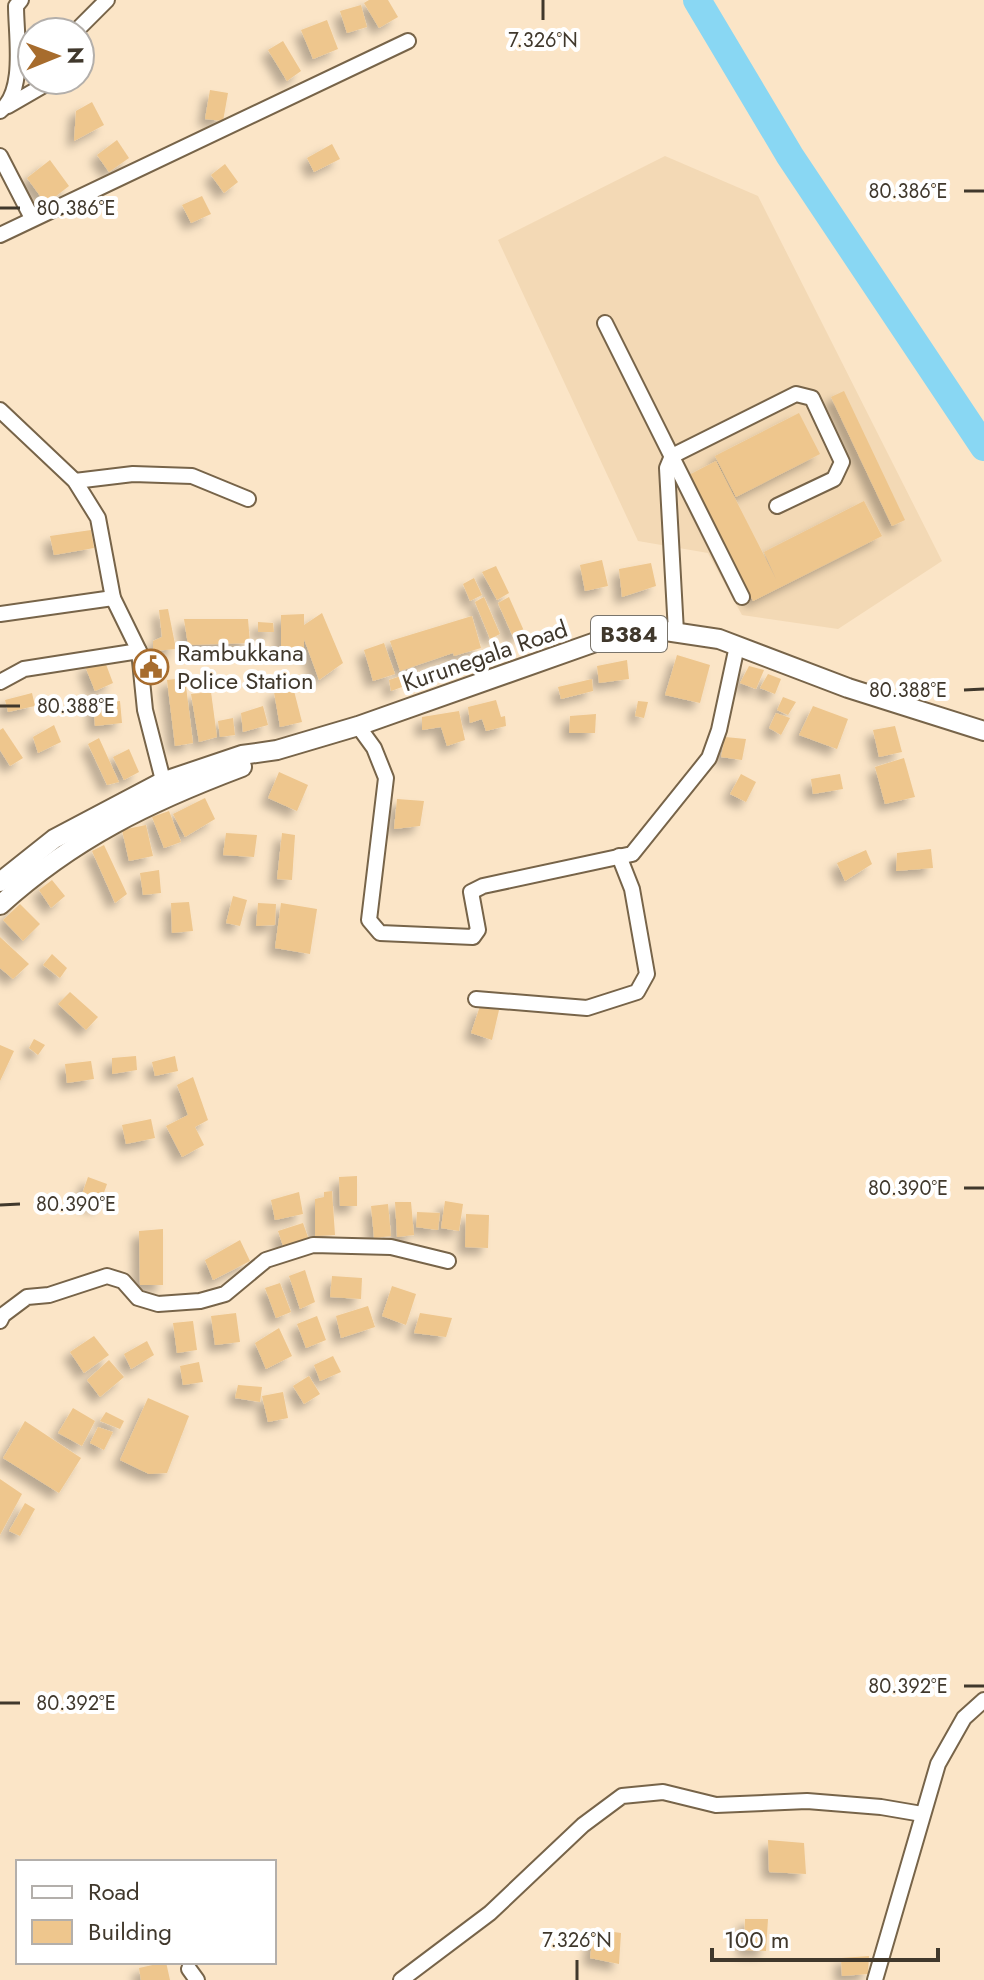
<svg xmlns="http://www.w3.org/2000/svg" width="984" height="1980" font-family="Jost,sans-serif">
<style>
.built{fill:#f3d9b5}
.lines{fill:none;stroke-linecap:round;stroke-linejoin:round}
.river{stroke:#89d7f3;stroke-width:28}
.building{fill:#eec68d;filter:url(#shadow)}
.minor-casing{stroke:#776449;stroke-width:18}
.major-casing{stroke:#776449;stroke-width:22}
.minor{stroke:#fff;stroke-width:14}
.major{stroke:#fff;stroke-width:18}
.ticks{fill:none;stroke:#40382c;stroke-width:3}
.labels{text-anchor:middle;stroke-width:8;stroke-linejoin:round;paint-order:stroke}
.shield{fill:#fff;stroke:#79746b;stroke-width:2}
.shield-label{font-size:22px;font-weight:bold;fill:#40382c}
.poi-label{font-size:24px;fill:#40382c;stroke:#fff;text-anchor:start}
.street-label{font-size:24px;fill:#40382c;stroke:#fff}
.ticks-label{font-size:20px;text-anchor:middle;fill:#40382c;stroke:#fff;stroke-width:8;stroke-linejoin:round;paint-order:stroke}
</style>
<defs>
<filter id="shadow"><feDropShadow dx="-7" dy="7" stdDeviation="4" flood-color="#0004"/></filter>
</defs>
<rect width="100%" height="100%" fill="#fbe5c7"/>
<path class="built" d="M 665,156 L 758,196 L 942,561 L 838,629 L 742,615 L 708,553 L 638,541 L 498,240 Z"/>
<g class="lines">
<path class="river" d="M 697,0 L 790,156 L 984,447"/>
</g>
<g class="building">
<path d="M 369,0 L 388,0 L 398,17 L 379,28 L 364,3 Z"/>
<path d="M 361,5 L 367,27 L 347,33 L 340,11 Z"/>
<path d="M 327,20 L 338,49 L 313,59 L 301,30 Z"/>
<path d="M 283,41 L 301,71 L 287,81 L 268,50 Z"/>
<path d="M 210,90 L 228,93 L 223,121 L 205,119 Z"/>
<path d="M 92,102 L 104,125 L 74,141 L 76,111 Z"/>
<path d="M 117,140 L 129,158 L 109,172 L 97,155 Z"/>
<path d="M 332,144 L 340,159 L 314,172 L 307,158 Z"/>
<path d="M 50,160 L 69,186 L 46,204 L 27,178 Z"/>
<path d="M 225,164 L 238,182 L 224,193 L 211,175 Z"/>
<path d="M 202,196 L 211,214 L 191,223 L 182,205 Z"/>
<path d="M 844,391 L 905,520 L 892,526 L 831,397 Z"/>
<path d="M 799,413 L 820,454 L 736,497 L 715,456 Z"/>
<path d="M 716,461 L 776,579 L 764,552 L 864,501 L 882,536 L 753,601 L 689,475 Z"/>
<path d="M 91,530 L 94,548 L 54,555 L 50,536 Z"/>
<path d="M 602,560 L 608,586 L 585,591 L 580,565 Z"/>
<path d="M 651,563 L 656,586 L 622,597 L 619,569 Z"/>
<path d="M 496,566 L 509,593 L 497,600 L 482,572 Z"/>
<path d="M 474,578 L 482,595 L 470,601 L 463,584 Z"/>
<path d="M 484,597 L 500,634 L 490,639 L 475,602 Z"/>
<path d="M 509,597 L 524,631 L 513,637 L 498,603 Z"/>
<path d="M 168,609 L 176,649 L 153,651 L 153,641 L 162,637 L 159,610 Z"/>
<path d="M 322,613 L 343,663 L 319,680 L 304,639 L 304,652 L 281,653 L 281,615 L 304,614 L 304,625 Z"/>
<path d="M 472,616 L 481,648 L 454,656 L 453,653 L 400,671 L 390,641 Z"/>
<path d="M 184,619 L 248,619 L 250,643 L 188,645 Z"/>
<path d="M 258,622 L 273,623 L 274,632 L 258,632 Z"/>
<path d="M 384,643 L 395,674 L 373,681 L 364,650 Z"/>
<path d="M 677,655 L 710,665 L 700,703 L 665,695 Z"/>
<path d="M 104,659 L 113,683 L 95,691 L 85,666 Z"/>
<path d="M 627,660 L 629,679 L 599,683 L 597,666 Z"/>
<path d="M 749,666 L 764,670 L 756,689 L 740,683 Z"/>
<path d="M 768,674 L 781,679 L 775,694 L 760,688 Z"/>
<path d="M 401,676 L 402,687 L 391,691 L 389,680 Z"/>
<path d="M 185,678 L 193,743 L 175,746 L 167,680 Z"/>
<path d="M 592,679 L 593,691 L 561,699 L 558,687 Z"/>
<path d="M 293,687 L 302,722 L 280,727 L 274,692 Z"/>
<path d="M 211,692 L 217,737 L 199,742 L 191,694 Z"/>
<path d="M 32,693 L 35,706 L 8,712 L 5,700 Z"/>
<path d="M 783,697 L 796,702 L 788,715 L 777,710 Z"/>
<path d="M 496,700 L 501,717 L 505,716 L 506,726 L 486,731 L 482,719 L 470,723 L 468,707 Z"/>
<path d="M 93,701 L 120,701 L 122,723 L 95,726 Z"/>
<path d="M 638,701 L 648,702 L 644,718 L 635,716 Z"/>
<path d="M 263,706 L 268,725 L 243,732 L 241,713 Z"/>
<path d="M 813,706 L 848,719 L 837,749 L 799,735 Z"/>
<path d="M 459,711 L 465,740 L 447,746 L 441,727 L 422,730 L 422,717 Z"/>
<path d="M 776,713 L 790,718 L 781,735 L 769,728 Z"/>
<path d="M 596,714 L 595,733 L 569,733 L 570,716 Z"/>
<path d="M 233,718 L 235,735 L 220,737 L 218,721 Z"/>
<path d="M 54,725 L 61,742 L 38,753 L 33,737 Z"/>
<path d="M 895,726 L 902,752 L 879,757 L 873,730 Z"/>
<path d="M 3,728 L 23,758 L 10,766 L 0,750 L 0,730 Z"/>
<path d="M 725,737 L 746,739 L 742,760 L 721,757 Z"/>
<path d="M 99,738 L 119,782 L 107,785 L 88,744 Z"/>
<path d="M 129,749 L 139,772 L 124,780 L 113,757 Z"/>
<path d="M 904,758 L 915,797 L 885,804 L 875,767 Z"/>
<path d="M 279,772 L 308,785 L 297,811 L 268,798 Z"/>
<path d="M 741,774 L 756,782 L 746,802 L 730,794 Z"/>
<path d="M 840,774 L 843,789 L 813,794 L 811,779 Z"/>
<path d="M 205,798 L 215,819 L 185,837 L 173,814 Z"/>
<path d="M 397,799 L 424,801 L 420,826 L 394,829 Z"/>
<path d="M 169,811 L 181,842 L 164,848 L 152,817 Z"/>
<path d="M 146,825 L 153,856 L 129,861 L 122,830 Z"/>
<path d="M 226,833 L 257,835 L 254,857 L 223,855 Z"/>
<path d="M 282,833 L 295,835 L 292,880 L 277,879 Z"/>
<path d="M 104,845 L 127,894 L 115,903 L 92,851 Z"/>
<path d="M 931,849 L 933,868 L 896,871 L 897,853 Z"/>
<path d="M 866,850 L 872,864 L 845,881 L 837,863 Z"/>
<path d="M 159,870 L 161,893 L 143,895 L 140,873 Z"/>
<path d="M 52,880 L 65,896 L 51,908 L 39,890 Z"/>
<path d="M 233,896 L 247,900 L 240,926 L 226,923 Z"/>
<path d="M 189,902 L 193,931 L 172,933 L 171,903 Z"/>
<path d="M 258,903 L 276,904 L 275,925 L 256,926 Z"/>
<path d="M 281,903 L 317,909 L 310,954 L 275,948 Z"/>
<path d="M 20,904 L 40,924 L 23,941 L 3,920 Z"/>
<path d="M 0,937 L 29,964 L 13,979 L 0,968 Z"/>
<path d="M 52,954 L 67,968 L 60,978 L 43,965 Z"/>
<path d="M 70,992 L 98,1017 L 86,1030 L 58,1004 Z"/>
<path d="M 480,1006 L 499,1010 L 492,1040 L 471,1033 Z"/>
<path d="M 34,1039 L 45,1045 L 38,1055 L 29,1048 Z"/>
<path d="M 0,1045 L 14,1051 L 0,1081 Z"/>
<path d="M 136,1056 L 137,1070 L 112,1074 L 112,1058 Z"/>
<path d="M 175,1056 L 178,1071 L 155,1076 L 152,1062 Z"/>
<path d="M 91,1061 L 94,1079 L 67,1083 L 65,1064 Z"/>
<path d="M 193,1077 L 208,1120 L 195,1127 L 204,1145 L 182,1157 L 166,1126 L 188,1115 L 177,1085 Z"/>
<path d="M 151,1119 L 155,1138 L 126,1144 L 122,1125 Z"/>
<path d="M 357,1176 L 357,1206 L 340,1206 L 339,1177 Z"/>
<path d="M 88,1177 L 107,1184 L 99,1207 L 80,1200 Z"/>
<path d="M 332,1191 L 335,1235 L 315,1236 L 315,1199 L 324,1197 L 324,1192 Z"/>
<path d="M 299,1192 L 303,1214 L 275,1220 L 271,1200 Z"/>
<path d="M 445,1201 L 463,1204 L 459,1231 L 441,1228 Z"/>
<path d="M 395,1202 L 411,1202 L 414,1235 L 397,1237 Z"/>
<path d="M 388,1204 L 391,1236 L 374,1238 L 371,1206 Z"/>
<path d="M 417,1212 L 440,1213 L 438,1230 L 416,1227 Z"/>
<path d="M 466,1214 L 489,1215 L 488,1248 L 465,1247 Z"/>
<path d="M 303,1223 L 310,1243 L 285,1252 L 278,1231 Z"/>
<path d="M 163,1229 L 163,1285 L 140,1285 L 139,1231 Z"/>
<path d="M 240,1240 L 250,1261 L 213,1280 L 205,1260 Z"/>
<path d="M 305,1270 L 315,1302 L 300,1309 L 289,1276 Z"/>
<path d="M 332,1276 L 362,1278 L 361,1299 L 330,1297 Z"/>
<path d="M 280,1283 L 291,1312 L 276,1318 L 265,1288 Z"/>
<path d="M 392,1286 L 416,1294 L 406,1325 L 382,1316 Z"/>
<path d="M 368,1306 L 375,1327 L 341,1338 L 336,1316 Z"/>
<path d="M 236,1313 L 240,1342 L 215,1345 L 211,1316 Z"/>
<path d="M 420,1313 L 452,1318 L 446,1337 L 414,1333 Z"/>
<path d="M 317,1316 L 326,1340 L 306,1348 L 297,1324 Z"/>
<path d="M 193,1321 L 197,1350 L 177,1353 L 173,1323 Z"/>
<path d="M 279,1328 L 292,1356 L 266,1369 L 255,1343 Z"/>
<path d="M 94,1336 L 109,1355 L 84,1373 L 70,1352 Z"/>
<path d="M 147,1341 L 154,1355 L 131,1369 L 124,1354 Z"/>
<path d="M 333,1356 L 341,1372 L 320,1381 L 314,1365 Z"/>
<path d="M 109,1360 L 124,1377 L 100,1397 L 87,1380 Z"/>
<path d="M 199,1362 L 203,1382 L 183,1385 L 180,1366 Z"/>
<path d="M 309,1376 L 320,1394 L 304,1404 L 293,1386 Z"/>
<path d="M 238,1385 L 262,1387 L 260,1402 L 235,1398 Z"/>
<path d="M 283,1392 L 288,1418 L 268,1422 L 262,1396 Z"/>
<path d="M 148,1398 L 189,1416 L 167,1473 L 149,1474 L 120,1460 Z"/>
<path d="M 73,1408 L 95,1421 L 82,1446 L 58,1433 Z"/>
<path d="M 106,1412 L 124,1421 L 120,1429 L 100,1421 Z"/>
<path d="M 25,1421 L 81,1458 L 59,1493 L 3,1458 Z"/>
<path d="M 98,1427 L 113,1432 L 104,1450 L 90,1443 Z"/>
<path d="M 0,1479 L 22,1494 L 0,1535 Z"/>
<path d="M 25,1503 L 35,1509 L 20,1536 L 9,1531 Z"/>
<path d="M 768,1840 L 804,1843 L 806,1874 L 769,1872 Z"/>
<path d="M 745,1919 L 768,1919 L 766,1951 L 744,1950 Z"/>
<path d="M 594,1929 L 621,1933 L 619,1964 L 590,1958 Z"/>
<path d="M 869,1956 L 868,1974 L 842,1976 L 841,1958 Z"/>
<path d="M 166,1962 L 170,1980 L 141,1980 L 139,1968 Z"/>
</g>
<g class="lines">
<g class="minor-casing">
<g id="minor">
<path d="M 75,32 L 107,0"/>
<path d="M 8,106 L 53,80"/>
<path d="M 0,111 C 26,92 16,36 16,6 L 21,0"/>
<path d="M 0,156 L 32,218"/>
<path d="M 0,235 L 408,41"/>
<path d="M 605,323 L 742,597"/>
<path d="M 0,410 L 75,481 L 98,518 L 113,598 L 139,651 L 145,710 L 165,788"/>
<path d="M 75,481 L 133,474 L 192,476 L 248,499"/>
<path d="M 0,614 L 113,598"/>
<path d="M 676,632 L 667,468 L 672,456 L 796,394 L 812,398 L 842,462 L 834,479 L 777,506"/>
<path d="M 0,682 L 24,669 L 139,651"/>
<path d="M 358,726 L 374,748 L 386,778 L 369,920 L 380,933 L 473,937 L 478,930 L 471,892 L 483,886 L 632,854 L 709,758 L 719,730 L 737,646"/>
<path d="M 476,999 L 587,1008 L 637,992 L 647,974 L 632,889 L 619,856"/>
<path d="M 0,1321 L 3,1315 L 27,1297 L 49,1295 L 107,1276 L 123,1281 L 138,1298 L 158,1304 L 200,1301 L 225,1294 L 266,1260 L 313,1245 L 391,1247 L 448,1261"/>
<path d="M 189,1969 L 197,1980"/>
<path d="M 401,1980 L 490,1913 L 583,1825 L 622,1796 L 663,1792 L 716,1805 L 807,1801 L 881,1807 L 922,1814"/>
<path d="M 875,1980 L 938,1764 L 964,1718 L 984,1700"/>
</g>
</g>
<g class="major-casing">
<g id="major">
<path d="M 0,882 L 54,839 L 162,782 L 242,755 L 277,750 L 358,726 L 607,638 L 659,630 L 719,639 L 848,688 L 984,731"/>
<path d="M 0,905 C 74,838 149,802 242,767"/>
</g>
</g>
<use href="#minor" class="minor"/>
<use href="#major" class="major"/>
</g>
<path class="ticks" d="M 543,0 L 543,20M 964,191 L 984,191M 0,208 L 20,208M 964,690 L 984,689M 0,706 L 20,706M 964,1188 L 984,1188M 0,1205 L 20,1204M 964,1686 L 984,1686M 0,1703 L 20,1703M 577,1960 L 577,1980"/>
<defs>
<g id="civic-ring" transform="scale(1.8)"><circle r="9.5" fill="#fff" stroke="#a76c2d" stroke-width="1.5"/><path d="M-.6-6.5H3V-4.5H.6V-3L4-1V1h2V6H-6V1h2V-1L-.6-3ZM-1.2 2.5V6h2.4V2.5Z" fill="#a76c2d"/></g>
</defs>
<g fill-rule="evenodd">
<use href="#civic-ring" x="151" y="667"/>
</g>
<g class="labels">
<rect class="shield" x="591" y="616" width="76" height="36" rx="6"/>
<g class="shield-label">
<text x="629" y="642">B384</text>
</g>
<g class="poi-label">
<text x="177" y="661">Rambukkana<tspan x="177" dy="28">Police Station</tspan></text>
</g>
<g class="street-label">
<text transform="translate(485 656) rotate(-19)" y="8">Kurunegala Road</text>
</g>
</g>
<g class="ticks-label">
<text x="543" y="47">7.326°N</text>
<text x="908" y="198">80.386°E</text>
<text x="76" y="215">80.386°E</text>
<text x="908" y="697">80.388°E</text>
<text x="76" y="713">80.388°E</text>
<text x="908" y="1195">80.390°E</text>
<text x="76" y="1211">80.390°E</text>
<text x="908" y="1693">80.392°E</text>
<text x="76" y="1710">80.392°E</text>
<text x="577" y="1947">7.326°N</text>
</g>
<rect x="16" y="1860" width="260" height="104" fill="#ffffff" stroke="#b3afab" stroke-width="2"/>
<rect x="32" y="1886" width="40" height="12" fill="#ffffff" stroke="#b3afab" stroke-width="2"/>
<text x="88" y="1900" font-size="24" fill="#40382c">Road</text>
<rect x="32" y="1920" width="40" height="24" fill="#eec68d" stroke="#b3afab" stroke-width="2"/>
<text x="88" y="1940" font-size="24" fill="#40382c">Building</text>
<g transform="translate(56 56) rotate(89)"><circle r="38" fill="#ffffff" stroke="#b3afab" stroke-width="2"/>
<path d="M0-6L14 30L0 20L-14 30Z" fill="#a76c2d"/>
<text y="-12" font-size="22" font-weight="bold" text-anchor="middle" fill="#40382c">N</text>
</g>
<path d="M712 1948v12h226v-12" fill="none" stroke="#40382c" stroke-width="4"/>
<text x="724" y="1948" font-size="24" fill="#40382c" stroke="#ffffff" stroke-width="6" paint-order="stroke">100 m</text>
</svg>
